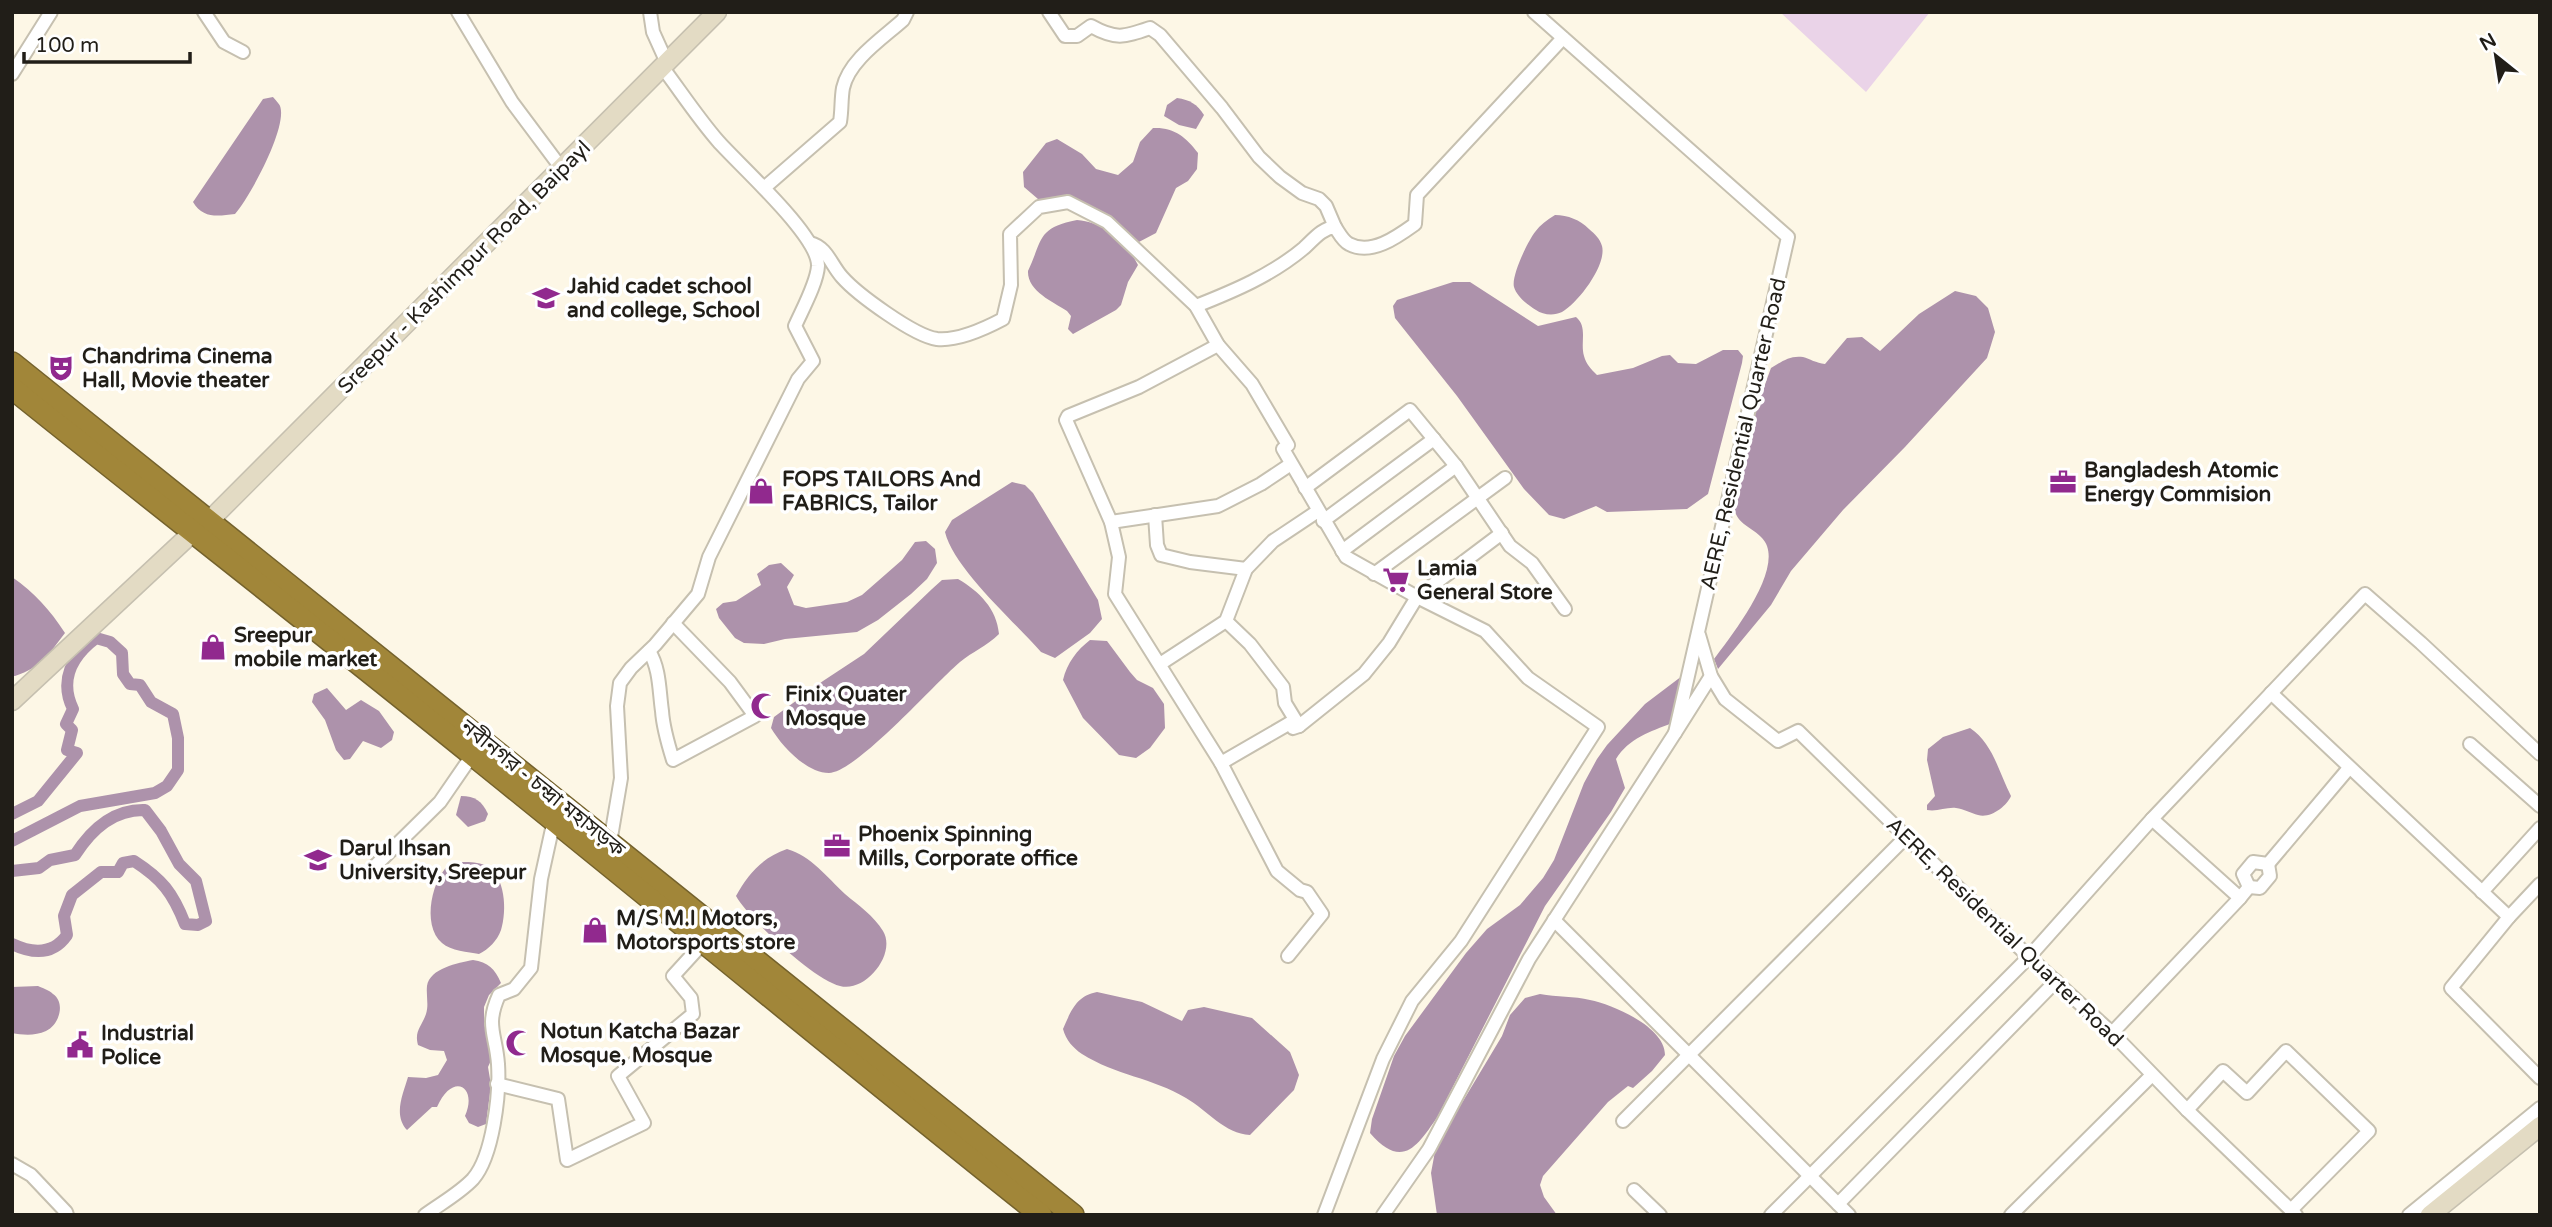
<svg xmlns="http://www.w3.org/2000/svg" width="2552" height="1227" font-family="'Varela Round','Noto Sans Bengali',sans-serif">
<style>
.green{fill:#ead3e8}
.water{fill:#ad92ab}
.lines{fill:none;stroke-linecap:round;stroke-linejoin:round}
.canal{stroke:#ad92ab;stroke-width:12}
.street-casing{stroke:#c6c0b0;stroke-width:16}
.secondary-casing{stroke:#c6c0b0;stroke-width:21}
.highway-casing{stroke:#74622d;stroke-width:24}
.street{stroke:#fff;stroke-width:12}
.secondary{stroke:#e3dbc4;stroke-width:18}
.highway{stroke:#a18639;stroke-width:21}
.labels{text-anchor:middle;stroke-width:7;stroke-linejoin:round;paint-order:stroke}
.street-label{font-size:21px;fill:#211e18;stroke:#fff}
.poi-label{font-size:21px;font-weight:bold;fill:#211e18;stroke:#fff;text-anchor:start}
</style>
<rect width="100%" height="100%" fill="#fdf7e6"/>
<path class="green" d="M 1780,12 L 1930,12 L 1866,92 Z"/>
<g class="water">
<path d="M 273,97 C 274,98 280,105 280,106 C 288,127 250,197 235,214 C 218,216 203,219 193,202 L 263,99 Z"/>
<path d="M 1177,98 C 1190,100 1197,104 1204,115 L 1196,129 L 1179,125 L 1164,116 L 1167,105 Z"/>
<path d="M 1153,128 C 1174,127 1186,137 1198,153 L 1197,169 L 1188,181 L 1176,188 L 1156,233 L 1137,243 L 1104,216 L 1038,199 L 1024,187 L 1023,172 L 1046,143 L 1057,139 L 1082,154 L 1096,169 L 1118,175 L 1133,162 L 1140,142 Z"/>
<path d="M 1555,215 C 1568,215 1580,220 1589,229 C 1595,234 1600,239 1602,246 C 1607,265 1578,303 1562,312 C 1554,316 1543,315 1536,310 C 1528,305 1517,297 1514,287 C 1511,276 1528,241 1535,232 C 1540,225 1547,220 1555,215 Z"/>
<path d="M 1077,220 C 1103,222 1126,241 1138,265 L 1128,282 L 1121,305 L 1116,310 L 1073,334 L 1068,329 L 1071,316 L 1067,311 C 1053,302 1027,291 1028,271 C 1043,239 1037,228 1077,220 Z"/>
<path d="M 1453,282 L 1470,282 L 1538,326 L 1576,317 C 1588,327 1580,342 1584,356 C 1586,364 1591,369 1597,375 L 1633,368 L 1662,356 L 1670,355 L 1678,363 L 1696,364 L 1723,350 L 1738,350 L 1743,356 L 1742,363 L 1708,494 L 1687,509 L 1607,512 L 1596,506 L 1564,519 L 1549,515 L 1524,489 L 1457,396 L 1395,318 L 1393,306 L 1397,300 Z"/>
<path d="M 1955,291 L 1976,296 L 1988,308 L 1995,332 L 1987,358 L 1905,447 L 1843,510 L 1791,571 L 1771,605 L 1718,669 L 1714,659 C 1731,636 1788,565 1762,538 C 1752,527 1736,524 1734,507 C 1731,483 1761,395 1771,368 C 1781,362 1790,355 1803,357 C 1810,359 1816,363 1825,364 L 1847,338 L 1862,337 L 1880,351 L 1919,314 Z"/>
<path d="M 1012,482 L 1025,485 L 1033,493 L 1098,600 L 1102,619 L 1090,633 L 1055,658 L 1041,652 C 1014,621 954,569 945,532 L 952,520 Z"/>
<path d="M 926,541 L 935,549 L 937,563 L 927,579 L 911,594 L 878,620 L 857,632 L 785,639 L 764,644 L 744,643 L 735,638 L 719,618 L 716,609 L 723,603 L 736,601 L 761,585 L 757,574 L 769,565 L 781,563 L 794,575 L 787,587 L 794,605 L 806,608 L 847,602 L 862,595 L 902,560 L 915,542 Z"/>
<path d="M 12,577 C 35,593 50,610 65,633 C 48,655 42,667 15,676 L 12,676 Z"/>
<path d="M 958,579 C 979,591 997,609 999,634 C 987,646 972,652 960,662 C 935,683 857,772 829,773 C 806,773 781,745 771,728 L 774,717 L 823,681 L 864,654 L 932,589 L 942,580 Z"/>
<path d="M 1090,640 L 1107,641 L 1130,672 L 1137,680 L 1153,688 L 1164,704 L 1165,728 L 1150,748 L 1136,758 L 1119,755 L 1083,718 L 1063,680 C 1067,663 1077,650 1090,640 Z"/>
<path d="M 1682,676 L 1672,723 C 1650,732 1629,738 1616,759 L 1625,788 L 1611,812 L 1545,906 L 1438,1116 C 1417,1147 1402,1170 1370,1133 L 1372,1119 L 1394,1056 L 1405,1036 L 1466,953 L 1487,929 L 1520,905 L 1543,878 L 1554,860 L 1584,783 L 1597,759 L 1607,745 L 1645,704 Z"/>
<path d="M 327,688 L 346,710 L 361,700 L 379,711 L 394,732 L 392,740 L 381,748 L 363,741 L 350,759 L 344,760 L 336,750 L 325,720 L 312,702 L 314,694 Z"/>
<path d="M 1970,728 C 1993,743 1999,773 2011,796 C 2007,806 1990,819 1978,815 C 1971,813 1964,809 1956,808 C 1946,807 1937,812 1927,810 L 1927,805 L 1935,796 L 1927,760 L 1928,749 L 1943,737 Z"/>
<path d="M 461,796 C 475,796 482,801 488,814 L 485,821 L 468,827 L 456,815 Z"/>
<path d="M 787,849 C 811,856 827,877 845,894 C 858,905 874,916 883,931 C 897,954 865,993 840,986 C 814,980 749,919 736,896 C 748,874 763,857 787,849 Z"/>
<path d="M 452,862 C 462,862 475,861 485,865 C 506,875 507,911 501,930 C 497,941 489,949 479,954 C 468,952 451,951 442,943 C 421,925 432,876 452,862 Z"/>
<path d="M 473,960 C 488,962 495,969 501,983 L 489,995 L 484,1007 L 484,1023 L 492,1058 L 488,1067 L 491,1085 L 486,1124 L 478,1127 L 469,1123 L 465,1116 C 478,1087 453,1071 437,1107 L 432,1107 L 407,1130 C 393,1115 403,1094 408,1077 L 426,1078 L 438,1075 L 447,1060 L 444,1051 L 430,1050 L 418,1045 C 414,1031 422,1026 426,1014 C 429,1005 426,996 427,986 C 430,968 458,963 473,960 Z"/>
<path d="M 38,986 C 42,988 49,990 53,994 C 66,1003 59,1025 46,1031 C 35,1036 23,1035 12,1033 L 12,987 Z"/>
<path d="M 1097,992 L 1142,1002 L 1182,1021 L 1188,1010 L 1204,1007 L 1252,1018 L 1290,1052 L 1299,1075 L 1294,1090 L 1250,1135 C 1225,1134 1207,1110 1186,1098 C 1153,1078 1115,1075 1082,1054 C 1073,1048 1066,1040 1063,1029 C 1071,1011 1076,996 1097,992 Z"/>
<path d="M 1540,994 C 1557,997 1574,996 1590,1000 C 1614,1005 1665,1027 1665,1055 L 1652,1071 L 1633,1088 L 1628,1086 L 1608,1102 L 1543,1176 L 1540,1185 L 1544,1197 L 1557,1215 L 1437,1215 L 1431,1173 L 1436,1146 L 1502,1036 L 1510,1015 L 1525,998 Z"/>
</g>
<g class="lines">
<g class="canal">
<path d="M 12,814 L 38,801 L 77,753 L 67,750 L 72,730 L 66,724 L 73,709 C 59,680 72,656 96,638 L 110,642 L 122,653 L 123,674 L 130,684 L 140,685 L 151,702 L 173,714 L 178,738 L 178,770 L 167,786 L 155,793 L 80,806 L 12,841"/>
<path d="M 12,871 L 39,868 L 50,860 L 75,855 C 91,830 114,809 145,810 L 161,831 L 179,864 L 196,881 L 206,921 L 198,925 L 185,924 C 173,893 162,879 134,861 L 123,863 L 118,872 L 101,872 L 72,895 L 64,916 L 67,935 C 53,955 33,954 12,944"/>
</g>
<g class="street-casing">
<g id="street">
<path d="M 204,12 L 224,42 L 243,52"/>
<path d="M 458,12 L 512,102 L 562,169"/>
<path d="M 650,12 L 653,32 L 667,63"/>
<path d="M 1049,12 L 1065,36 L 1077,36 L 1091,26 C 1116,40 1124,37 1150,28 L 1160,35 L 1222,108 L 1259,157 L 1280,177 L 1302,193 L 1319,199 L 1326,206 L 1335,227"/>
<path d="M 1534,12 L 1788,237 L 1675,733 L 1711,676"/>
<path d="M 12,74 L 51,12"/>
<path d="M 764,188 L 840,122 C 842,110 841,99 843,88 C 849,60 883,38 903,20 L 907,12"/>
<path d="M 810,243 C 827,247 831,265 842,277 C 857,294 914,336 937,339 C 957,341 986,328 1003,319 L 1011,285 L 1010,234 L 1039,207 L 1068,202 L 1107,222 L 1196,306 L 1218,345 L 1252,384 L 1288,445 L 1283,449 L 1346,557 L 1417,597 L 1485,631 L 1528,678 L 1598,727 L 1461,941 L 1412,1001 L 1383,1059 L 1324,1215"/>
<path d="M 1196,306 C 1234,291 1272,275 1304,248 C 1313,240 1322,228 1335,227 C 1339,233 1343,241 1349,244 C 1371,256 1397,237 1415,224 L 1417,195 L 1563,38"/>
<path d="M 1218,345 L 1139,387 L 1068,416 L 1066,420 L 1111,522 L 1119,557 L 1115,594 L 1221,763 L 1277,871 L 1300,890 L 1307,892 L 1322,914 L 1288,956"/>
<path d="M 1305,488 L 1410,410 L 1456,466 L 1510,546 L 1532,563 L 1565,609"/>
<path d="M 1155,515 L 1157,545 L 1161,555 L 1190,562 L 1246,569"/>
<path d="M 1323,521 L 1434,439"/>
<path d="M 1111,522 L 1218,506 L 1261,484 L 1291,464"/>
<path d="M 1342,551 L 1456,466"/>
<path d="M 1374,574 L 1505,478"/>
<path d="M 1226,621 L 1250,644 L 1283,687 L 1285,703 L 1299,726"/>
<path d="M 1699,635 L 1711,676 L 1725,699 L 1778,741 L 1798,731 L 2029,957 L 2112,1033 L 2187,1110 L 2296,1215"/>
<path d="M 649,651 C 660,669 659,690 662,711 C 663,727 668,744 673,760 L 755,716 L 730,682 L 673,623"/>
<path d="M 1160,664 L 1226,621 L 1246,569 L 1273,541 L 1318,511"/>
<path d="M 2271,693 L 2509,917"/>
<path d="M 2470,744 L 2540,806"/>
<path d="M 1221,763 L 1290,723 L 1293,728 L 1299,726 L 1364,674 L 1389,643 L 1417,597 L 1502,533"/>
<path d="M 2152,819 L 2240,898 L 2249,887 L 2243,874 L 2253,862 L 2268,864 L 2349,768"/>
<path d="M 610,843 L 621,778 L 617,706 L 620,683 L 631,668 L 655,645 L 698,594 L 709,557 L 798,379 L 813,361 L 795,326 C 802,310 817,283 818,266 C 819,236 739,165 718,141 C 698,118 681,92 663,68"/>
<path d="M 373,868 L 440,802 L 473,754"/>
<path d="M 2540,884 L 2509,917 L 2451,988 L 2540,1078"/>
<path d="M 2249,887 L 2260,888 L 2270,876 L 2268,864"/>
<path d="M 2482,892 L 2540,828"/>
<path d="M 1554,920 L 1849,1215"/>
<path d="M 2112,1033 L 2240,898"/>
<path d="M 497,1084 L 558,1099 L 567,1160 L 644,1123 L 618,1076 L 693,1014 L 691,998 L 673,976 L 704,942"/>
<path d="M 2187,1110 L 2223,1071 L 2247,1093 L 2286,1051 L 2369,1131 L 2291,1210"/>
<path d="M 1623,1121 L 1906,837"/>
<path d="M 12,1164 L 31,1175 L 66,1212 L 67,1215"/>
<path d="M 1634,1190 L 1660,1215"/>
<path d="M 1838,1204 L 2056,981"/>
<path d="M 425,1215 C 440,1204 460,1193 473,1179 C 493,1156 500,1094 498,1064 C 496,1034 485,1026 499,995 L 514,989 L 531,968 L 541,879 L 554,820"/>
<path d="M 1383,1215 L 1429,1149 L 1529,959 L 1675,733"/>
<path d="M 1771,1215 L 2029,957 L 2152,819 L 2365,594 L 2421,643 L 2540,754"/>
<path d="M 2011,1215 L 2152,1075"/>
<path d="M 2409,1215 L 2540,1108"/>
</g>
</g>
<g class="secondary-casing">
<g id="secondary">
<path d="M 210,520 L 717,12"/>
<path d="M 12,701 L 192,533"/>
<path d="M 2430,1215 L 2540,1126"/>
</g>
</g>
<g class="highway-casing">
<g id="highway">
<path d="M 12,363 L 1073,1215"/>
<path d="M 12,388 C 165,511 321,632 474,756 C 663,908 851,1064 1041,1215"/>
</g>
</g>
<use href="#street" class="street"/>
<use href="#secondary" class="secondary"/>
<use href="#highway" class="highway"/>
</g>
<defs>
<g id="school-bare" transform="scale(2.1)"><path d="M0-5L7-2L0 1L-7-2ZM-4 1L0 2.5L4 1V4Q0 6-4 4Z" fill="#91298e" stroke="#fff" stroke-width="2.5" paint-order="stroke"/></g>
<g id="theatre-bare" transform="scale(2.1)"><path d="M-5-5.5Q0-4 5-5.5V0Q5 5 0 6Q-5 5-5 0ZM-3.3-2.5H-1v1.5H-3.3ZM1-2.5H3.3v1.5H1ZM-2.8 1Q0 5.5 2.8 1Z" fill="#91298e" stroke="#fff" stroke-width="2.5" paint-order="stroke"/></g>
<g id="office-bare" transform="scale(2.1)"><path d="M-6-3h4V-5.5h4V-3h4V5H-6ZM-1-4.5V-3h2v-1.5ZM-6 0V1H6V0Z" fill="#91298e" stroke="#fff" stroke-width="2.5" paint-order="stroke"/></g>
<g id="shop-bare" transform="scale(2.1)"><path d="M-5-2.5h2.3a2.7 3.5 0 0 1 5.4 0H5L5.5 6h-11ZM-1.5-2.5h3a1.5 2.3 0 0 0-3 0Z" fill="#91298e" stroke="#fff" stroke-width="2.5" paint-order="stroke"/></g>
<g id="supermarket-bare" transform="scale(2.1)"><path d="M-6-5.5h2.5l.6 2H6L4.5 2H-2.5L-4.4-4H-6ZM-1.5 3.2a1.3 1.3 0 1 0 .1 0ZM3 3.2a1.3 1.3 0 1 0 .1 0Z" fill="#91298e" stroke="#fff" stroke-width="2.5" paint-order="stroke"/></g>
<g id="mosque-bare" transform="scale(2.1)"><path d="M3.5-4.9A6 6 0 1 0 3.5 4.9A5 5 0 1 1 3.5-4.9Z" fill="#91298e" stroke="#fff" stroke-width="2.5" paint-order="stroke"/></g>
<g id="university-bare" transform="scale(2.1)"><path d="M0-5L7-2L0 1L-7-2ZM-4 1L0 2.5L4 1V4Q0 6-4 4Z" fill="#91298e" stroke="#fff" stroke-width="2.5" paint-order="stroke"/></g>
<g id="civic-bare" transform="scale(2.1)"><path d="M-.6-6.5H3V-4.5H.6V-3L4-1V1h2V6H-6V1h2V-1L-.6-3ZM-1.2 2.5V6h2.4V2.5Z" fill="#91298e" stroke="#fff" stroke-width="2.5" paint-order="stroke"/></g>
</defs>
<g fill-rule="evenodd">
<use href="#school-bare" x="546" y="298"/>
<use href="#theatre-bare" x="61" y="368"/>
<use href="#office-bare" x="2063" y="482"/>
<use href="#shop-bare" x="761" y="491"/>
<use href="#supermarket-bare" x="1396" y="580"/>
<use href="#shop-bare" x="213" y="647"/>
<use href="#mosque-bare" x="764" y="706"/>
<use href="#office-bare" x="837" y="846"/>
<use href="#university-bare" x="318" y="860"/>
<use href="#shop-bare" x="595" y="930"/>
<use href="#mosque-bare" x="519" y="1043"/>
<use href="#civic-bare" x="80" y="1045"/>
</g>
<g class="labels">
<g class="street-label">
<text transform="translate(464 267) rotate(-45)" y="7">Sreepur - Kashimpur Road, Baipayl</text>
<text transform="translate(1743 434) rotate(-77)" y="7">AERE, Residential Quarter Road</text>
<text transform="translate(543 788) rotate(39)" y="7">নবীনগর - চন্দ্রা মহাসড়ক</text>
<text transform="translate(2005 932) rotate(44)" y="7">AERE, Residential Quarter Road</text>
</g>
<g class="poi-label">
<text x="567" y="293">Jahid cadet school<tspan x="567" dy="24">and college, School</tspan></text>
<text x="82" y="363">Chandrima Cinema<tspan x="82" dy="24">Hall, Movie theater</tspan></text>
<text x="2084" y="477">Bangladesh Atomic<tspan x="2084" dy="24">Energy Commision</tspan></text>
<text x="782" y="486">FOPS TAILORS And<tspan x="782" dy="24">FABRICS, Tailor</tspan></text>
<text x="1417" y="575">Lamia<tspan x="1417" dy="24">General Store</tspan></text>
<text x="234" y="642">Sreepur<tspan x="234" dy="24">mobile market</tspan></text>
<text x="785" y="701">Finix Quater<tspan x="785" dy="24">Mosque</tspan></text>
<text x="858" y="841">Phoenix Spinning<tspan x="858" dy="24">Mills, Corporate office</tspan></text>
<text x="339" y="855">Darul Ihsan<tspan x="339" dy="24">University, Sreepur</tspan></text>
<text x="616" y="925">M/S M.I Motors,<tspan x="616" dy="24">Motorsports store</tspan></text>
<text x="540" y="1038">Notun Katcha Bazar<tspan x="540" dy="24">Mosque, Mosque</tspan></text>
<text x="101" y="1040">Industrial<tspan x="101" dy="24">Police</tspan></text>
</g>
</g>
<rect width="2552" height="1227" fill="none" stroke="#211e18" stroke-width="28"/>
<g transform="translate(2496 56) rotate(330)" stroke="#ffffff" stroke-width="5" paint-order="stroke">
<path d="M0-5L12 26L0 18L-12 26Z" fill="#211e18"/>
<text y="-10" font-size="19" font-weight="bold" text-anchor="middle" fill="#211e18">N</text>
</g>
<path d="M24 52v10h166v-10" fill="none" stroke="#211e18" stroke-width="3.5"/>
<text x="35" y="52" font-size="21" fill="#211e18" stroke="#ffffff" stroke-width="5" paint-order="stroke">100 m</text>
</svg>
